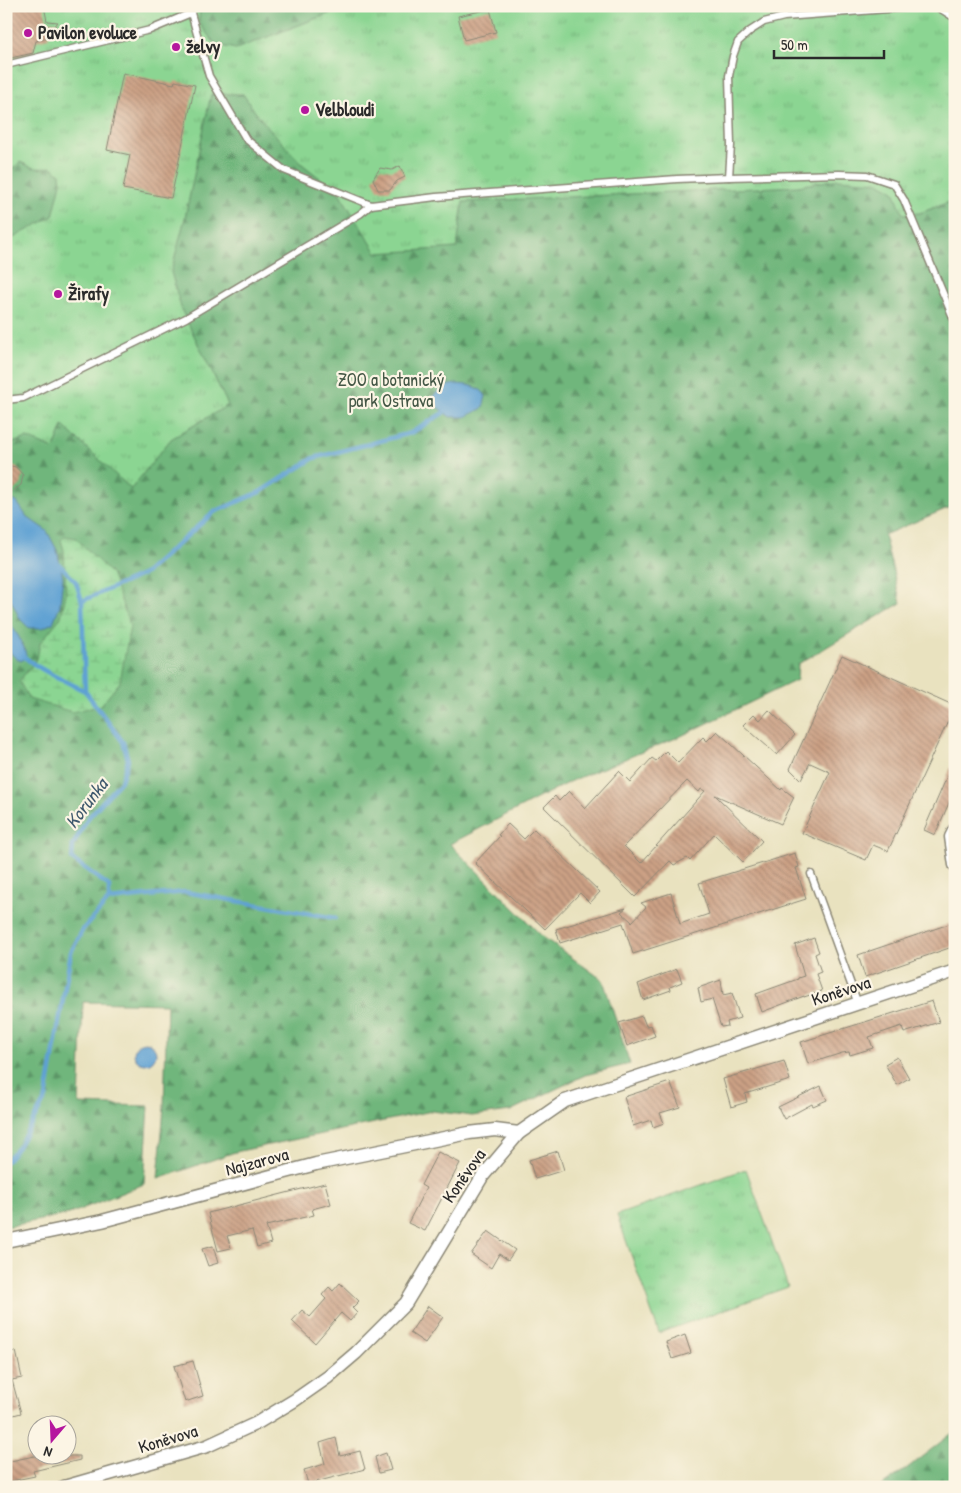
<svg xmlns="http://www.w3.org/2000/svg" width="961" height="1493" font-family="'Patrick Hand',sans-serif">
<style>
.grass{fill:url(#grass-tufts);stroke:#5b805e}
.forest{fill:url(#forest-firs);stroke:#4e7054}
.wetland{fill:url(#wetland-marsh);stroke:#5b805e}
.water{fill:#5fa1d3;stroke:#45667f}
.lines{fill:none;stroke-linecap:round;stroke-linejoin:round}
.stream{stroke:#5fa1d3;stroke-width:4.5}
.building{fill:url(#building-back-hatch);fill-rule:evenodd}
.service-casing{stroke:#8a8675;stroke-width:9}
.minor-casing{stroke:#8a8675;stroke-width:15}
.service{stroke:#fff;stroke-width:6}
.minor{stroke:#fff;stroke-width:12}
.poi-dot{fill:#b5179e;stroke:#fcf5e5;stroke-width:2}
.labels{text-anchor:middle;stroke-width:4.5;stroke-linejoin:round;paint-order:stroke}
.poi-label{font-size:18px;font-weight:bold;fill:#2b2b2b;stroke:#fcf5e5;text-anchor:start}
.park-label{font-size:18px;fill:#435645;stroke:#fcf5e5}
.street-label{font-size:18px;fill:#2b2b2b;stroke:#fcf5e5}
.water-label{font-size:19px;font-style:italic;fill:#405a6e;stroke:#fcf5e5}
</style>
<defs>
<pattern id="grass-tufts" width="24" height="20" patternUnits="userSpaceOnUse" patternTransform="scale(1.25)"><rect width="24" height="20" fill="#8bd592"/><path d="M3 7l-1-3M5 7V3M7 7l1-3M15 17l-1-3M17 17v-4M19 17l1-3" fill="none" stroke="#78b77e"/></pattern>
<pattern id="forest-firs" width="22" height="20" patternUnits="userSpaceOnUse" patternTransform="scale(1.25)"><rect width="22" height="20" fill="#70b67c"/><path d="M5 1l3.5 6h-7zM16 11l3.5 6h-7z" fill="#5c9466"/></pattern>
<pattern id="wetland-marsh" width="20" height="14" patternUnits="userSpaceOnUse" patternTransform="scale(1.25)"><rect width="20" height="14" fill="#8bd592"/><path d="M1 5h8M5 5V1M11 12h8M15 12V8" fill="none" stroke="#78b77e"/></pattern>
<pattern id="building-back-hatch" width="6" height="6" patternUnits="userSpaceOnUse" patternTransform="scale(1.25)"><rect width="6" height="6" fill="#cca185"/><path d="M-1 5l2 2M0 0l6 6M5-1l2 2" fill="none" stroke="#a6836d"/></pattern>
</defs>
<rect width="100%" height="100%" fill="#fcf5e5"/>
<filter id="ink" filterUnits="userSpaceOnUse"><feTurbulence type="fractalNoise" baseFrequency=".02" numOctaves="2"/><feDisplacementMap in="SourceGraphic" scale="10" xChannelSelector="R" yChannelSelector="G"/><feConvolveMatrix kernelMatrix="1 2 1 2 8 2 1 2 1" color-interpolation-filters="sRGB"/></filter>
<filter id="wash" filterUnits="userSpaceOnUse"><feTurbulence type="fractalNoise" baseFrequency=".0096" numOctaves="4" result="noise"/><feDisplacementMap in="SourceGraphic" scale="20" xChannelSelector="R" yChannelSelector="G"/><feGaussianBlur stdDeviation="1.12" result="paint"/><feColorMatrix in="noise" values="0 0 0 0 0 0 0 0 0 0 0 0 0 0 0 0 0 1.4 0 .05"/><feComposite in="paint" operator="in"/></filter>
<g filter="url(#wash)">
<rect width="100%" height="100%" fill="#e9e2bf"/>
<g class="grass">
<path d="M 6,6 L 955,6 L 955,200 L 920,213 L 6,884 Z"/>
<path d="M 746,1169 L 788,1287 L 659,1333 L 617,1215 Z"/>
</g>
<g class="forest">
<path d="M 200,6 L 349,6 L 236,49 L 216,45 L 199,23 Z"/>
<path d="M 211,94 L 243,94 L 258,116 L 302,164 L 340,194 L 377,253 L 457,248 L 463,202 L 798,186 L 838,179 L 878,182 L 894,191 L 903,214 L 920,213 L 955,200 L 955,505 L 884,535 L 901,603 L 798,664 L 797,680 L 681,736 L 571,781 L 450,844 L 543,937 L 603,980 L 630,1064 L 585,1075 L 510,1111 L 472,1116 L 432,1111 L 235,1152 L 158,1179 L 164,1107 L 167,1004 L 83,1002 L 79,1104 L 149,1106 L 144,1184 L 69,1214 L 6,1227 L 6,445 L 27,438 L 54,449 L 63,426 L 131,489 L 171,439 L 228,405 L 182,311 L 171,272 L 185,218 Z"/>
<path d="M 20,162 C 25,164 32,168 36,168 C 50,170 47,162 60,174 L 61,183 L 53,216 L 6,242 L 6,175 Z"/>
<path d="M 955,1431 L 955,1487 L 880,1487 L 906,1469 Z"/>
</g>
<path class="wetland" d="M 65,536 L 76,538 L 112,575 L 130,626 L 120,682 L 101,705 L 72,712 L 29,699 L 19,681 L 37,659 L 40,643 L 61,617 L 66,594 L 64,550 L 61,540 Z"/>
<g class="water">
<path d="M 456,384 C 468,385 479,385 486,396 L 483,408 L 465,417 L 450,417 L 431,402 C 435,391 444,385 456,384 Z"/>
<path d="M 6,498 L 17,502 L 27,517 L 47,531 L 57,550 L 63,577 L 60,605 L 53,623 L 42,628 L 29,628 L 20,619 L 8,594 Z"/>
<path d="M 6,618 C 13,627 27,647 26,658 L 21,661 C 2,652 6,635 6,618 Z"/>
<circle cx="145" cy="1053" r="11"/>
</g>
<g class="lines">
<g class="stream">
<path d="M 82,601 L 144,574 L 214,512 L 260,492 L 314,458 L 411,433 L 443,413"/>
<path d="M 23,655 C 32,667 70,683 85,691"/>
<path d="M 109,900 L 185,892 L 335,918"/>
<path d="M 6,1161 L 18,1147 L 46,1098 L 71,952 L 83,929 L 109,900 L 109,886 L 72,859 L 73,845 L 88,818 L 121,781 L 128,760 L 123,742 L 85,691 L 82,601 L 76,582 L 57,562"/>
</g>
</g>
<g id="blocks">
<g class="building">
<path d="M 6,6 L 44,6 L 47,21 L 58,22 L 48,34 L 49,38 L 36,41 L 33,53 L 6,59 Z"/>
<path d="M 490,9 L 496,32 L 464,40 L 458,16 Z"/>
<path d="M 123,73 L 174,84 L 175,81 L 195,85 L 171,198 L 123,189 L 130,155 L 107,150 Z"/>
<path d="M 400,166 L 405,177 L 397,181 L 390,190 L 378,190 L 373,179 L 380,168 L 392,170 Z"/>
<path d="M 6,465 L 16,467 L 23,475 L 21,485 L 6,496 Z"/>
<path d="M 842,655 L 955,706 L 888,851 L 873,845 L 866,860 L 802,833 L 830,772 L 810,763 L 801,780 L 790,769 Z"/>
<path d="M 769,710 L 795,735 L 777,755 L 743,725 L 754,714 L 760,720 Z"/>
<path d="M 717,731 L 781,790 L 782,788 L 794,797 L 781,824 L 715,795 L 762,841 L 743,862 L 714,834 L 690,861 L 687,858 L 674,865 L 670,861 L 635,897 L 544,807 L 555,796 L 559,801 L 569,791 L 585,808 L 619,771 L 630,782 L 652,758 L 656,761 L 666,751 L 678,763 L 703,737 L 707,741 ZM 687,781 L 699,792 L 701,789 L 705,791 L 641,863 L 624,846 Z"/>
<path d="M 955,758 L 955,789 L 935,835 L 924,830 Z"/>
<path d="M 508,824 L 524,839 L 534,829 L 600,892 L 590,903 L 580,893 L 545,929 L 475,863 L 500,836 L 498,835 Z"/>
<path d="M 795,853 L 799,867 L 796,868 L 806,899 L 633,954 L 623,923 L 560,943 L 556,929 L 626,908 L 621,912 L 632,922 L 646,907 L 641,903 L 671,893 L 680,924 L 709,914 L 699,883 Z"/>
<path d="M 955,922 L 955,946 L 865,977 L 858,955 Z"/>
<path d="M 814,938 L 819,952 L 815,954 L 821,972 L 816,974 L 822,991 L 804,997 L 804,996 L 762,1012 L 756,994 L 798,979 L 798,978 L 804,976 L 795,945 Z"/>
<path d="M 677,969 L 682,982 L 670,987 L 671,990 L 643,1000 L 638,984 Z"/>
<path d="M 721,980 L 723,995 L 732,993 L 740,1018 L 727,1022 L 728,1026 L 721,1027 L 712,999 L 701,1002 L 698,988 Z"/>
<path d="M 932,1001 L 939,1022 L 904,1033 L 902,1026 L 869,1037 L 873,1048 L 850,1055 L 849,1052 L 842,1053 L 808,1064 L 801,1042 Z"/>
<path d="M 642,1016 L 646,1026 L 651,1025 L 655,1036 L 627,1046 L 619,1023 Z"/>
<path d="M 897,1057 L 909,1078 L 897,1085 L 885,1064 Z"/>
<path d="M 784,1061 L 790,1080 L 745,1094 L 747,1102 L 731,1107 L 723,1079 Z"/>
<path d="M 670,1082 L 680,1107 L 660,1113 L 664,1123 L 653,1127 L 651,1120 L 633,1126 L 624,1097 Z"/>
<path d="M 821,1086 L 827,1100 L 813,1106 L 812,1104 L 784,1119 L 778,1107 Z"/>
<path d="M 558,1151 L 564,1170 L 535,1179 L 529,1160 Z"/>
<path d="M 438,1152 L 460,1163 L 425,1231 L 408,1223 L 426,1188 L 421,1185 Z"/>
<path d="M 325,1183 L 331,1204 L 312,1209 L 314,1215 L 266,1226 L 271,1243 L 257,1247 L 252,1230 L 227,1236 L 231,1248 L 218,1251 L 208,1213 Z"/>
<path d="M 488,1231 L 515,1250 L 508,1260 L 499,1254 L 491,1268 L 471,1254 Z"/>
<path d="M 213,1246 L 218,1263 L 208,1266 L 202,1249 Z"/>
<path d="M 340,1283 L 359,1301 L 352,1308 L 357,1313 L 350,1321 L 341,1313 L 315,1343 L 292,1321 L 302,1310 L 310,1317 L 326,1299 L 322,1295 L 329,1287 L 333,1291 Z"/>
<path d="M 428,1306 L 443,1317 L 425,1343 L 410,1333 Z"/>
<path d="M 685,1335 L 691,1353 L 672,1359 L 666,1342 Z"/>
<path d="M 16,1351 L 22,1378 L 12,1380 L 21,1413 L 6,1417 L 6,1353 Z"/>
<path d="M 193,1361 L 203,1396 L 185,1402 L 174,1366 Z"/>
<path d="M 336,1438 L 340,1456 L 360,1451 L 365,1469 L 308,1484 L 304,1470 L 325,1464 L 320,1443 Z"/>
<path d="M 386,1453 L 391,1470 L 379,1473 L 375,1457 Z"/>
<path d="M 34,1456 L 80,1456 L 80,1460 L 33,1471 L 35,1476 L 6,1482 L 6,1462 Z"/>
</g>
</g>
</g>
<g filter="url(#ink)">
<use href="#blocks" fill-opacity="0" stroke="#8a8675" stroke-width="1"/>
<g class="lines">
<g class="service-casing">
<g id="service">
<path d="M 194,6 L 191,13 L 209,76 L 246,139 L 284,170 L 371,205 L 436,197 L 677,179 L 729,177 L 731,145 L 729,76 L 733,56 L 738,42 L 750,31 L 764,22 L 784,17 L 927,6"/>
<path d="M 936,6 L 955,18"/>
<path d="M 6,65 L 150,30 L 191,13"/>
<path d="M 729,177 L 839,174 L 867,175 L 894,184 L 904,200 L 955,322"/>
<path d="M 6,400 L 23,398 L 186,318 L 360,214 L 371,205"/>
<path d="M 811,874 L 858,1004"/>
</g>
</g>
<g class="minor-casing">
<g id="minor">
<path d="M 955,829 L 951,837 L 955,865"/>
<path d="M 6,1241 L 102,1221 L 316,1164 L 469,1133 L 495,1130 L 519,1133"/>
<path d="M 64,1487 L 207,1446 L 257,1423 L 295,1400 L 328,1377 L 356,1353 L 406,1303 L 482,1177 L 519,1133 L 565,1101 L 955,971"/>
</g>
</g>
<use href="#service" class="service"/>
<use href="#minor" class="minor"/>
</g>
</g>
<g class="poi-dot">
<circle cx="28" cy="33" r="5"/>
<circle cx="176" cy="47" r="5"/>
<circle cx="305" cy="110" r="5"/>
<circle cx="58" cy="294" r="5"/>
</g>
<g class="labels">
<g class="poi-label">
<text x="38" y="39">Pavilon evoluce</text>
<text x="186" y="53">želvy</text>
<text x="315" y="116">Velbloudi</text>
<text x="68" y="300">Žirafy</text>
</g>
<g class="park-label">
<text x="391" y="386">ZOO a botanický<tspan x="391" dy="21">park Ostrava</tspan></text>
</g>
<g class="street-label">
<text transform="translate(841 991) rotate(-18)" y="6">Koněvova</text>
<text transform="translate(257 1162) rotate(-15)" y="6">Najzarova</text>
<text transform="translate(464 1176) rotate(-55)" y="6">Koněvova</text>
<text transform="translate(168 1439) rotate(-17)" y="6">Koněvova</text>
</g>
<g class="water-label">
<text transform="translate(86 803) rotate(-53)" y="7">Korunka</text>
</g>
</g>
<rect width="961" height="1493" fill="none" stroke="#fcf5e5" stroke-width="25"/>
<g transform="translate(52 1440) rotate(199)"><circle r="24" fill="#fcf5e5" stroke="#a8a49b"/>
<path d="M0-4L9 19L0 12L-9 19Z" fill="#b5179e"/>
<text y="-8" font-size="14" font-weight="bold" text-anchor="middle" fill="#2b2b2b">N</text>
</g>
<path d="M774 50v8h110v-8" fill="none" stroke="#2b2b2b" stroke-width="2.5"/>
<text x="781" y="50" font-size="15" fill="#2b2b2b" stroke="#fcf5e5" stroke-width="4" paint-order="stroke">50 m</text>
</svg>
